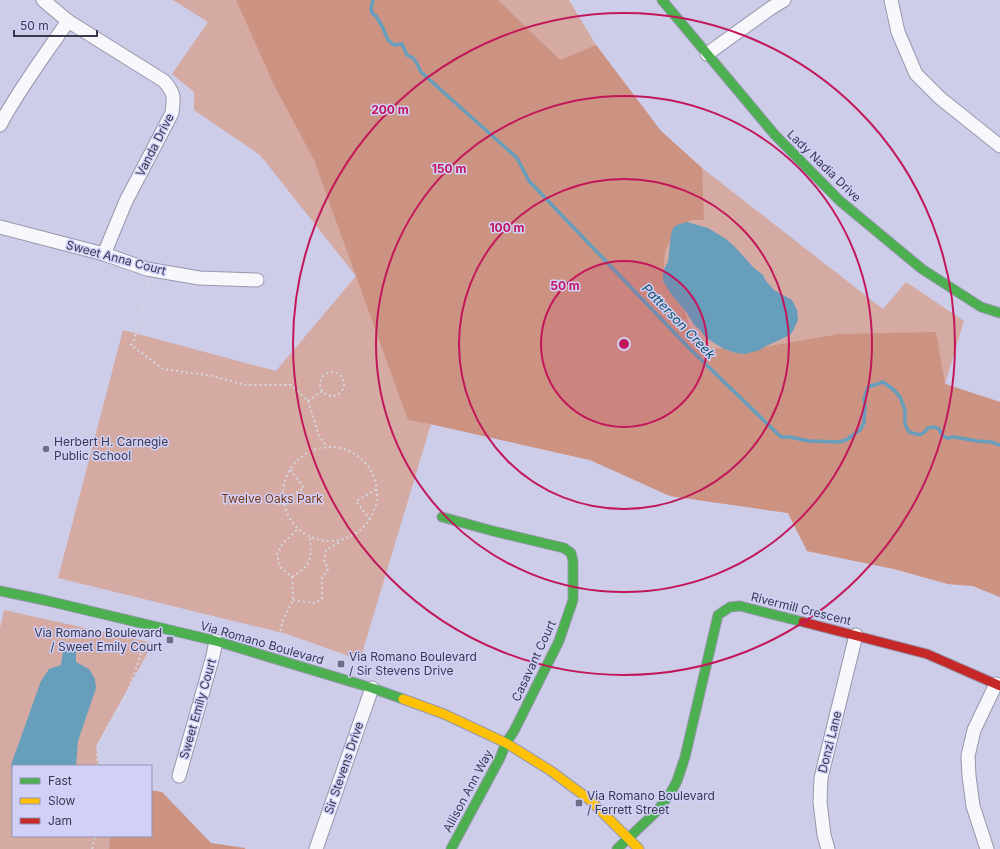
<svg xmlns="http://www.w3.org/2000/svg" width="1000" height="849" font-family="Inter,sans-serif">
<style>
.green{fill:#d4aaa3}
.forest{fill:#cc9383}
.water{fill:#669ebb}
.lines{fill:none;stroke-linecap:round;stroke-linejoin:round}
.stream{stroke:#669ebb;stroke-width:3.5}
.street-casing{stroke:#9797ac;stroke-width:15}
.fast-casing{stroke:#9797ac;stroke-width:11}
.slow-casing{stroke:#9797ac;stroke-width:11}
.jam-casing{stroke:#9797ac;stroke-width:11}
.path{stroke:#d6d6e0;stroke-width:2;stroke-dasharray:2 3;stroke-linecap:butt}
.street{stroke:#f8f8fc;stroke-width:13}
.fast{stroke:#4caf50;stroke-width:9}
.slow{stroke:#ffc107;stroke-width:9}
.jam{stroke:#c62828;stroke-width:9}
.ring{fill:none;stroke:#c2185b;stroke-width:2}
.poi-dot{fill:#6d6d84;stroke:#d0d0f9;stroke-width:1.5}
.labels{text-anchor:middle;stroke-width:3;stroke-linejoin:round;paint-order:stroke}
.street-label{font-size:12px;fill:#39394d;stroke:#d0d0f9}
.poi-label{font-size:12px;fill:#39394d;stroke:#d0d0f9;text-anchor:start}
.park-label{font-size:12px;fill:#7b3712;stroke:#d0d0f9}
.water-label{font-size:13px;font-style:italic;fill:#0e5065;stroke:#d0d0f9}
.centre{fill:#c2185b;stroke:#d0d0f9;stroke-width:2}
.ring-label{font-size:12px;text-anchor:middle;font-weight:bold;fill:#c2185b;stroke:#d0d0f9;stroke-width:3;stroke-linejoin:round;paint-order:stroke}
</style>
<rect width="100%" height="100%" fill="#cdcde9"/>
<g class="green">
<path d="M 173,0 L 569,0 L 596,45 L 661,131 L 702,168 L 883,309 L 906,282 L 964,321 L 945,384 L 1000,402 L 1000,597 L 973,586 L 948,584 L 894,569 L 807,551 L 788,513 L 670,496 L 590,460 L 431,424 L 360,660 L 287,634 L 58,578 L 123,330 L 276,371 L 356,276 L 260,155 L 194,110 L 194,92 L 172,74 L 208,22 Z"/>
<path d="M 4,610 L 153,643 L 96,746 L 99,766 L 13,766 L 13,836 L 110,836 L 109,849 L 0,849 L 0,628 Z"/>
</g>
<g class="forest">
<path d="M 236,0 L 498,0 L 560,60 L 596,45 L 661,131 L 702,168 L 704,220 L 691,220 L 676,230 L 665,251 L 663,277 L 670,289 L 681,293 L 690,330 L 707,349 L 764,347 L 839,334 L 936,332 L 945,384 L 1000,402 L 1000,597 L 973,586 L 948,584 L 894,569 L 807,551 L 788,513 L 670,496 L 590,460 L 430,424 L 408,420 L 314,160 L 275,87 Z"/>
<path d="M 151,790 L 162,792 L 211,843 L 245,848 L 245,849 L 109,849 L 110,836 L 151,836 Z"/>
</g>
<g class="water">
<path d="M 687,222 L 708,228 L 726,239 L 735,247 L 754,268 L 763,275 L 766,281 L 774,290 L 792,300 L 797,310 L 798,320 L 793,331 L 790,335 L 764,347 L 760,350 L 745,354 L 736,353 L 724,349 L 705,337 L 700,330 L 694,325 L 687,313 L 671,294 L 663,281 L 663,274 L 665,267 L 668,262 L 671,235 L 673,228 L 677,225 Z"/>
<path d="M 76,650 L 76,662 L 89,669 L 95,679 L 96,688 L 78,741 L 76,766 L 13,766 L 13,777 L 11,765 L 41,681 L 49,669 L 61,665 L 63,651 Z"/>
</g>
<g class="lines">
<path class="stream" d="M 373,0 L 371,9 L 372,13 L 376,16 L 382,26 L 388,40 L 394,45 L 402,44 L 407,55 L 413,58 L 416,62 L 421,72 L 517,158 L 529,181 L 689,348 L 781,437 L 790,437 L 809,441 L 839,442 L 846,440 L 860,430 L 864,423 L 865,405 L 864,399 L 868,387 L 883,382 L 894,390 L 900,397 L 905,410 L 905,424 L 909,432 C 919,435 921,437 928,428 L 934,427 L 939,429 L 942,435 L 947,438 L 954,437 L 977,441 L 991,442 L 1000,445"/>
<g class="street-casing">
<g id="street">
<path d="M 43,0 L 68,21 L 164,81 C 175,94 174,97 172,113 L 126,201 L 104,254"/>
<path d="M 891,0 L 898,32 L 916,74 L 940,98 L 1000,146"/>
<path d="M 707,54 L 771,8 L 784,0"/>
<path d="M 0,125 C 19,89 45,55 68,21"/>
<path d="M 0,227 L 104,254 L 147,269 L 199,278 L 257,280"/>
<path d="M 179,776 L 213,656 L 216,641"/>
<path d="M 316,849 L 372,688"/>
<path d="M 828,849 L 824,835 L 820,802 L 821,778 L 856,635"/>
<path d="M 987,849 L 973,806 L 969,776 L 968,756 L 974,730 L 996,684"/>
</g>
</g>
<g class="fast-casing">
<g id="fast">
<path d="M 662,0 L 775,135 L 840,201 L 922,269 L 981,307 L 1000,313"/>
<path d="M 442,517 L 493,531 L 564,548 L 571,553 L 573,561 L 573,600 L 559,641 L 514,731 L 506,743 L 500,758 L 451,849"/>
<path d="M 0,591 L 44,600 L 216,641 L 372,688 L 403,699"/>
<path d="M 617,849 L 658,810 L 670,794 L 677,781 L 685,757 L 718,615 L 730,607 L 740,606 L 803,622"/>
</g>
</g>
<g class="slow-casing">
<path id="slow" d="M 403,699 L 444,714 L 506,743 L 551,771 L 590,800 L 639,849"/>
</g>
<g class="jam-casing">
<path id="jam" d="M 803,622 L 927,654 L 1000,686"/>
</g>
<g class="path">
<path d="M 149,281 L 134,341 L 131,345 L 163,369 L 213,376 L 245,385 L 291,385 L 308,401 L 319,436 L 327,447"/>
<circle cx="332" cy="384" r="12"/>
<path d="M 308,401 L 322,391"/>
<circle cx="330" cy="494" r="47"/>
<path d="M 283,500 L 304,488 L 290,469"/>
<path d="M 370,520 L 356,501 L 377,489"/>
<path d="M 292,577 C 312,565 311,559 310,537"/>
<path d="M 293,600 L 314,603 L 322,599 L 322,578 L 328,569 L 324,560 L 326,550 L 342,541"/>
<path d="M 279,636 L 283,620 L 293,600 L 292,577 L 280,567 L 277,554 L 283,543 L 298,529"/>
<path d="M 97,766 C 95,741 109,730 119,709 C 131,687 138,662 146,639"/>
<path d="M 92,849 L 95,836"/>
</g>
<use href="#street" class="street"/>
<use href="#fast" class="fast"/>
<use href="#slow" class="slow"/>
<use href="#jam" class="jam"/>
</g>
<circle cx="624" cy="344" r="83" fill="#c2185b" fill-opacity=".12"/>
<g class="ring">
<circle cx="624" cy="344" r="83"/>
<circle cx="624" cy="344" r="165"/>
<circle cx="624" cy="344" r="248"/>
<circle cx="624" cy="344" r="331"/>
</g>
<g class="poi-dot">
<circle cx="46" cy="449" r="4"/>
<rect x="166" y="636" width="8" height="8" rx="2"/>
<rect x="337" y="660" width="8" height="8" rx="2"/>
<rect x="575" y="799" width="8" height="8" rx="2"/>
</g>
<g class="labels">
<g class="street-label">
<text transform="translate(155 145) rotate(-63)" y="4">Vanda Drive</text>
<text transform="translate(824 166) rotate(44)" y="4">Lady Nadia Drive</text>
<text transform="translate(116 258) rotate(15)" y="4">Sweet Anna Court</text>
<text transform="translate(801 609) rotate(14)" y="4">Rivermill Crescent</text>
<text transform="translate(262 643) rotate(16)" y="4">Via Romano Boulevard</text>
<text transform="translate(534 661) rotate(-65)" y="4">Casavant Court</text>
<text transform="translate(198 709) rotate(-74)" y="4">Sweet Emily Court</text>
<text transform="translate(830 742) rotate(-76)" y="4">Donzi Lane</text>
<text transform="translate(344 768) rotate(-71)" y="4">Sir Stevens Drive</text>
<text transform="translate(468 791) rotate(-62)" y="4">Allison Ann Way</text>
</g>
<g class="poi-label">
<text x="54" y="446">Herbert H. Carnegie<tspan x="54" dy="14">Public School</tspan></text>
<text x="162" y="637" text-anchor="end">Via Romano Boulevard<tspan x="162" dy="14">/ Sweet Emily Court</tspan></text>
<text x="349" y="661">Via Romano Boulevard<tspan x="349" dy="14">/ Sir Stevens Drive</tspan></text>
<text x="587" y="800">Via Romano Boulevard<tspan x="587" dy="14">/ Ferrett Street</tspan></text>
</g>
<g class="park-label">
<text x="272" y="503">Twelve Oaks Park</text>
</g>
<g class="water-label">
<text transform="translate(679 321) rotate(46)" y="5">Patterson Creek</text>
</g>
</g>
<circle cx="624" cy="344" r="6" class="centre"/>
<g class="ring-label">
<text x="390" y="114">200 m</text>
<text x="449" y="173">150 m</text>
<text x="507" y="232">100 m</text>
<text x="565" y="290">50 m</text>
</g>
<rect x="12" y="765" width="140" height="72" fill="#d0d0f9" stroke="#9494b4"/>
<rect x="20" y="778" width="20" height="6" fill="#4caf50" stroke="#9494b4"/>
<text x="48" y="785" font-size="12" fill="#39394d">Fast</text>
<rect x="20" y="798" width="20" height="6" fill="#ffc107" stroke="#9494b4"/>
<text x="48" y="805" font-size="12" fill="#39394d">Slow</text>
<rect x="20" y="818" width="20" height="6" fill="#c62828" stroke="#9494b4"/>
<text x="48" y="825" font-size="12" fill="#39394d">Jam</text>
<path d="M14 30v6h83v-6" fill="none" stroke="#39394d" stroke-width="2"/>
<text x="20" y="30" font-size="12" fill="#39394d" stroke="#d0d0f9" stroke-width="3" paint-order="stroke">50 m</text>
</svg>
